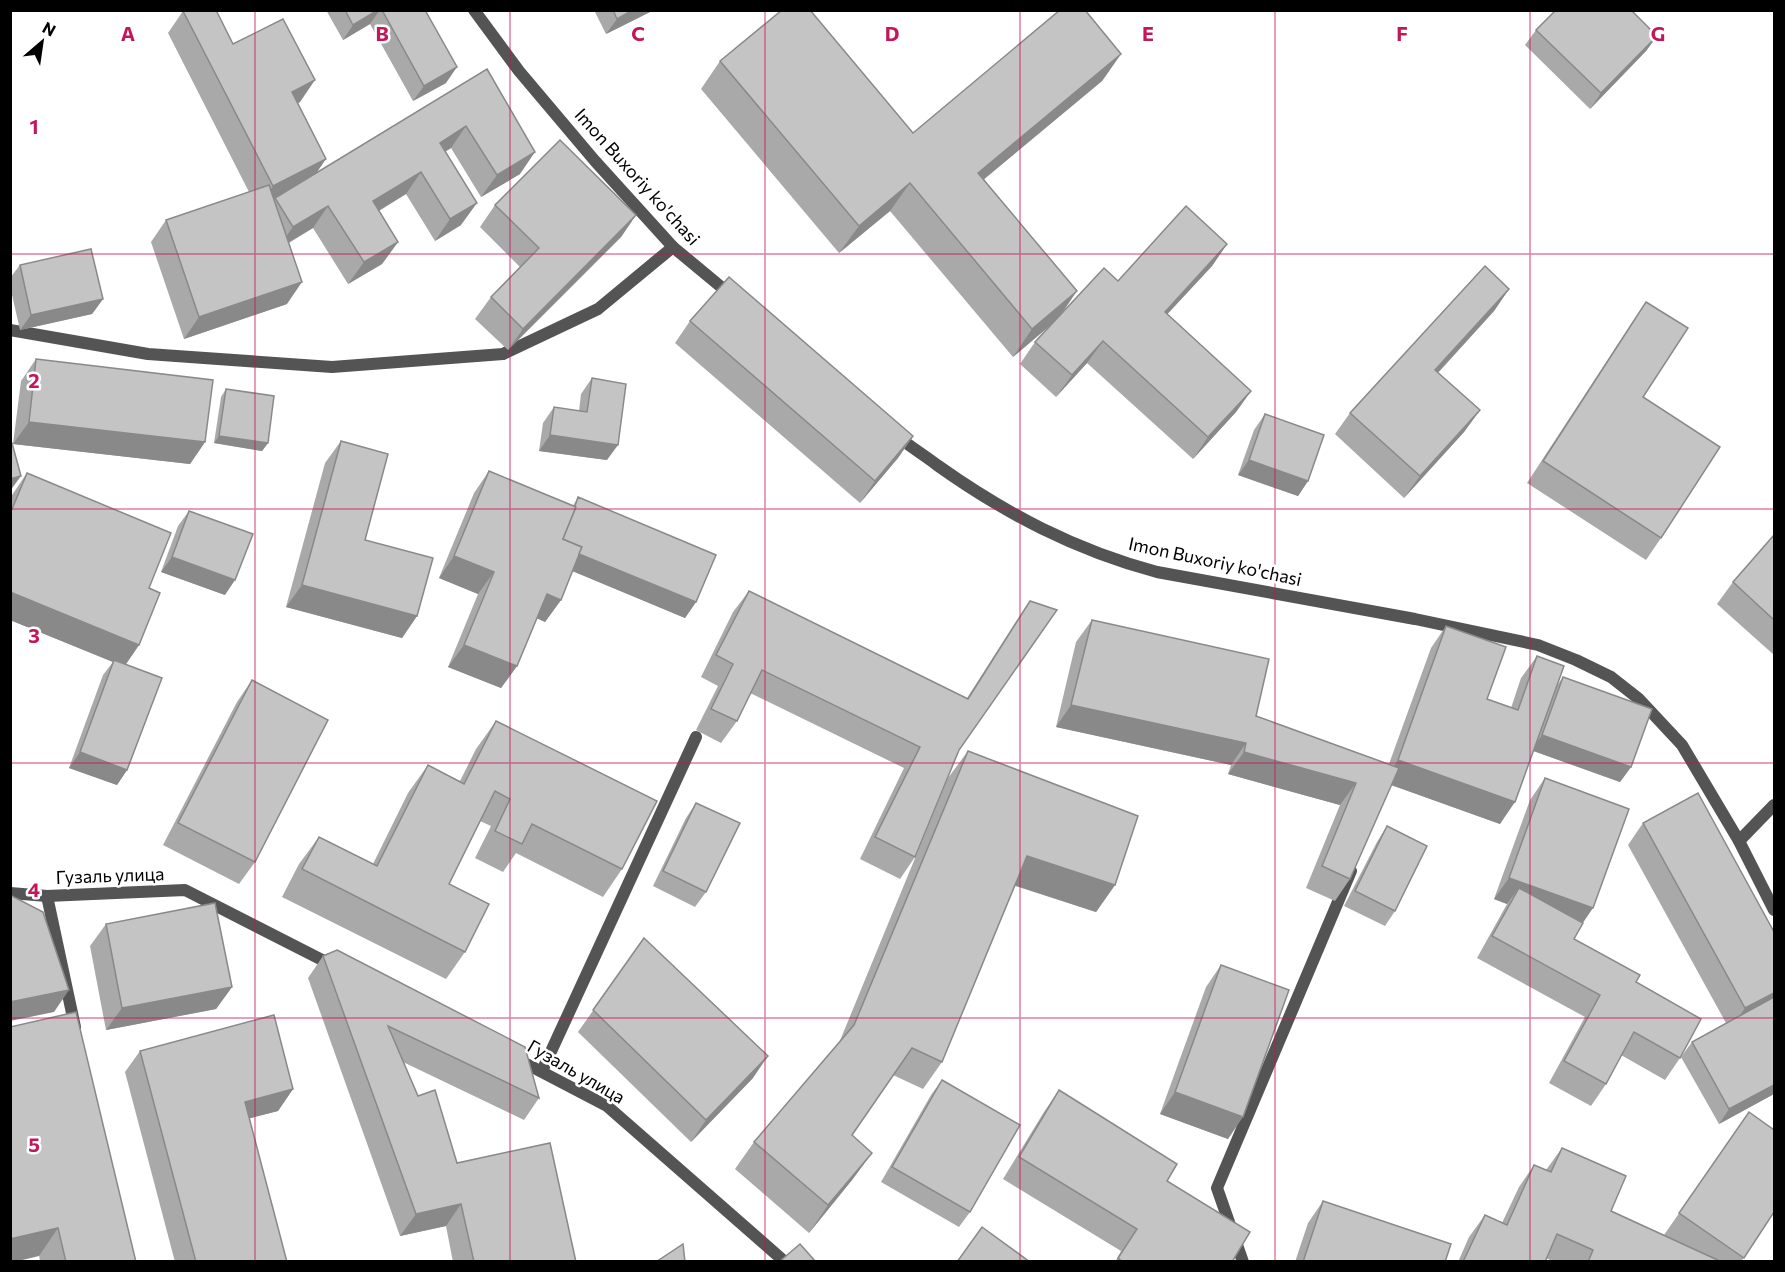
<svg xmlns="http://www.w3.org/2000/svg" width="1785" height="1272" font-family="Commissioner,sans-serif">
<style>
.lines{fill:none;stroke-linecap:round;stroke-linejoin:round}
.lane{stroke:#545454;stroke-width:12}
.street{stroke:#545454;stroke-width:12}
.wall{fill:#a9a9a9}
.shaded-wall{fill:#898989}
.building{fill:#c4c4c4;stroke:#898989;stroke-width:1.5}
.grid{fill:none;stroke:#c2185b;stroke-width:1.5;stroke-opacity:0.55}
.labels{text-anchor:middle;stroke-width:5;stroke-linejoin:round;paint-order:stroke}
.street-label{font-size:18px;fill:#000;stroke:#fff}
.grid-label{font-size:20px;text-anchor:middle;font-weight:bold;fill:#c2185b;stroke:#fff;stroke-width:5;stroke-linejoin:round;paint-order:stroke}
</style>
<rect width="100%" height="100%" fill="#fff"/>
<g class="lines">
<path class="lane" d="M 542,1071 L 696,737"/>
<g class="street">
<path d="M 474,10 L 519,71 L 595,161 L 673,247 L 732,296"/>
<path d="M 10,330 L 148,354 L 332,367 L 503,354 L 598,309 L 673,247"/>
<path d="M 896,435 C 909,446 924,455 937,465 C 1006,514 1075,550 1157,572 L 1415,619 L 1538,645 L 1576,660 L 1611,677 L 1639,699 L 1682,745 L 1739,841 L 1774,910"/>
<path d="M 1739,841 L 1774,805"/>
<path d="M 10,893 L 47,896 L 185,890 L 336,967"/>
<path d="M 47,896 L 75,1027"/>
<path d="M 517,1059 L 607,1106 L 785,1262"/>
<path d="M 1243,1262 L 1217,1188 L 1351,871"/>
</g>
</g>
<g class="wall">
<path d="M 326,10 L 425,10 L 446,83 L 413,101 L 370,24 L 343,40 Z"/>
<path d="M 594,10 L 654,10 L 606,34 Z"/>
<path d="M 183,11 L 233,44 L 300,102 L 298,103 L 317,172 L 487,69 L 520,174 L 481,197 L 451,148 L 445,152 L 461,225 L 435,241 L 406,194 L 379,211 L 398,242 L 382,264 L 348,284 L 313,228 L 289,243 L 287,304 L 184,339 L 151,242 L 166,220 L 249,192 L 168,33 Z"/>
<path d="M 1536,30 L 1657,36 L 1646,51 L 1590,109 L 1525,45 Z"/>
<path d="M 1121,54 L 1102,81 L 984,179 L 1062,313 L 1118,281 L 1227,244 L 1212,266 L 1167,314 L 1251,391 L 1236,412 L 1193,459 L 1087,363 L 1056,397 L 1020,364 L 1035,342 L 1051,324 L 1013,357 L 890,211 L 839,253 L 701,89 L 720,61 L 913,133 Z"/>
<path d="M 495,205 L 636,215 L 621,237 L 508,350 L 475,319 L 491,297 L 520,267 L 480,227 Z"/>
<path d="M 20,265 L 103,299 L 92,314 L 20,330 L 10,286 L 10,278 Z"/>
<path d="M 1509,289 L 1494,311 L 1438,373 L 1480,410 L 1464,432 L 1404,498 L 1335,434 L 1350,413 Z"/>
<path d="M 1646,302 L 1643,397 L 1661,538 L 1646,560 L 1527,483 L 1631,324 Z"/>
<path d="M 690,321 L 913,436 L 898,458 L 860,503 L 675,343 Z"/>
<path d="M 36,359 L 205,442 L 190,464 L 13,444 L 21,381 Z"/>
<path d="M 592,378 L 607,460 L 539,451 L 543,423 L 554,407 L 579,411 L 581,394 Z"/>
<path d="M 226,389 L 268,443 L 262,451 L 214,443 L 221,397 Z"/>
<path d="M 1265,414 L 1308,481 L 1298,496 L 1238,475 L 1254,430 Z"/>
<path d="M 341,441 L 365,540 L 417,616 L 402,638 L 286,607 L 325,463 Z"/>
<path d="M 489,471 L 573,506 L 578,497 L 696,602 L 685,618 L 573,571 L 561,600 L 545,622 L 537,618 L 517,666 L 501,688 L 448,667 L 478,594 L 439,578 L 474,493 Z"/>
<path d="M 27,473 L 149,588 L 139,645 L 126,664 L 127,770 L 117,785 L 69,768 L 103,675 L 113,662 L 10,620 L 10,498 Z"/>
<path d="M 189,511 L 225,595 L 161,572 L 178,526 Z"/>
<path d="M 1774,535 L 1774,655 L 1717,604 L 1733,582 Z"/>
<path d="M 749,591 L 967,698 L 1015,623 L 1030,601 L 959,750 L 915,857 L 900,879 L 860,859 L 904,768 L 750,693 L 737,721 L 721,743 L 696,730 L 718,686 L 701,677 L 733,612 Z"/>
<path d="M 1092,620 L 1256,716 L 1389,764 L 1431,648 L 1446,626 L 1487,699 L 1511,708 L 1521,678 L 1537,656 L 1556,687 L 1563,677 L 1631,767 L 1620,782 L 1533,751 L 1500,824 L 1391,785 L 1350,879 L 1335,901 L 1306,888 L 1340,805 L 1228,774 L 1231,765 L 1056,727 L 1076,642 Z"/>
<path d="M 252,680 L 255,862 L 239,884 L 163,845 L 237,702 Z"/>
<path d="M 496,721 L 622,869 L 603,897 L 516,853 L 503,872 L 475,858 L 491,826 L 480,821 L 449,884 L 465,952 L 446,979 L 282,897 L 299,864 L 319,837 L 373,864 L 408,793 L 428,765 L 460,781 L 476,749 Z"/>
<path d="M 968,751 L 1115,885 L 1096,912 L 1015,886 L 942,1062 L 923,1089 L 893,1075 L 852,1135 L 872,1153 L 852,1180 L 809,1233 L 735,1169 L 754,1142 L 839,1043 L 948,778 Z"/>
<path d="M 1545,778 L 1583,923 L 1574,939 L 1636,982 L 1680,1058 L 1665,1080 L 1621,1055 L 1606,1084 L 1591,1106 L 1549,1083 L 1585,1017 L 1477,958 L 1507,904 L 1494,899 L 1530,800 Z"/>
<path d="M 1698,793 L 1774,1094 L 1719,1124 L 1681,1057 L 1692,1042 L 1726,1023 L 1628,845 L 1643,823 Z"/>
<path d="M 696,803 L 706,892 L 695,907 L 653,886 L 686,818 Z"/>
<path d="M 1387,826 L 1395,911 L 1385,926 L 1344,906 L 1377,842 Z"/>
<path d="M 106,924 L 232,987 L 216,1009 L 106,1030 L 90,946 Z"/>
<path d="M 644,938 L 753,1078 L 691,1142 L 578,1032 Z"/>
<path d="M 323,956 L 539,1098 L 524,1120 L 403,1062 L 418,1096 L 457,1163 L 576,1262 L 453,1262 L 446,1226 L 400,1236 L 308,978 Z"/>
<path d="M 1221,965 L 1228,1139 L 1160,1114 L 1206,987 Z"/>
<path d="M 10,1027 L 136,1262 L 40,1262 Z"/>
<path d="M 140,1051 L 293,1089 L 278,1111 L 249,1118 L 287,1262 L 175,1262 L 125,1072 Z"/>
<path d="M 942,1080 L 970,1212 L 959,1227 L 881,1182 L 931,1095 Z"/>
<path d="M 1059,1090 L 1167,1181 L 1232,1262 L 1115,1262 L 1121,1251 L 1003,1179 L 1044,1112 Z"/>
<path d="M 1749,1112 L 1774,1212 L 1741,1262 L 1554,1262 L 1546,1258 L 1545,1262 L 1458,1262 L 1469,1237 L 1485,1215 L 1502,1223 L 1519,1187 L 1534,1165 L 1546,1170 L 1562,1148 L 1611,1211 L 1664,1235 Z"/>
<path d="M 1323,1201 L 1445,1262 L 1295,1262 L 1308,1223 Z"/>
</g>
<g class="shaded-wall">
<path d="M 378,10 L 380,10 L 370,24 L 343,40 L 353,25 Z"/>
<path d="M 633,10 L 654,10 L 606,34 L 617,19 Z"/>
<path d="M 1657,36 L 1646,51 L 1590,109 L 1601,93 Z"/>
<path d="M 1121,54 L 1102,81 L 959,200 L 978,173 Z"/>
<path d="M 457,67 L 446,83 L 413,101 L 424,86 Z"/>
<path d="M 315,80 L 300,102 L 276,113 L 292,92 Z"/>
<path d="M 466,126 L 451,148 L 424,164 L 440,143 Z"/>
<path d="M 535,152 L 520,174 L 481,197 L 497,175 Z"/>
<path d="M 326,159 L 311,181 L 275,198 L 273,200 L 258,208 L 273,186 Z"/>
<path d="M 421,172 L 406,194 L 358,223 L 373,201 Z"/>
<path d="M 910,183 L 890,211 L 839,253 L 859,226 Z"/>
<path d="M 477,203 L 461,225 L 435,241 L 450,219 Z"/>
<path d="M 328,206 L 313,228 L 277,249 L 293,227 Z"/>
<path d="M 636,215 L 621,237 L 508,350 L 523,329 Z"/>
<path d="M 398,242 L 382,264 L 348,284 L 364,262 Z"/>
<path d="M 1227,244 L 1212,266 L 1149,334 L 1165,312 Z"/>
<path d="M 302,282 L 287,304 L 184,339 L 199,317 Z"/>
<path d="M 1509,289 L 1494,311 L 1420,392 L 1435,370 Z"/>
<path d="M 1077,291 L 1058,319 L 1013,357 L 1032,329 Z"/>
<path d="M 103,299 L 92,314 L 20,330 L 31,315 Z"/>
<path d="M 1103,341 L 1087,363 L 1056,397 L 1072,375 Z"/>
<path d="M 1251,391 L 1236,412 L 1193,459 L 1208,437 Z"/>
<path d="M 1480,410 L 1464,432 L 1404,498 L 1420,476 Z"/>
<path d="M 29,422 L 205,442 L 190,464 L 13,444 Z"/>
<path d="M 550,435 L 618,445 L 607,460 L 539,451 Z"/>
<path d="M 219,436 L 268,443 L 262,451 L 214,443 Z"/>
<path d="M 913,436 L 898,458 L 860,503 L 875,481 Z"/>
<path d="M 1249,460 L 1308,481 L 1298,496 L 1238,475 Z"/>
<path d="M 21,476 L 10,491 L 10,479 Z"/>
<path d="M 559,545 L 696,602 L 685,618 L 548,561 Z"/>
<path d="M 454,556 L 494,572 L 478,594 L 439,578 Z"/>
<path d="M 172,557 L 235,580 L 225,595 L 161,572 Z"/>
<path d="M 302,585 L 417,616 L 402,638 L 286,607 Z"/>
<path d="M 10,592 L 139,645 L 124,667 L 114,660 L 113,662 L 10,620 Z"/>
<path d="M 547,594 L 561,600 L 545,622 L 532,616 Z"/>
<path d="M 464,645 L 517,666 L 501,688 L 448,667 Z"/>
<path d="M 1071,705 L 1246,743 L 1231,765 L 1056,727 Z"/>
<path d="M 1542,735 L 1631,767 L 1620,782 L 1531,750 Z"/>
<path d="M 80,752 L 127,770 L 117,785 L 69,768 Z"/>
<path d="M 1244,752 L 1356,783 L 1340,805 L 1228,774 Z"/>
<path d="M 1398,760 L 1515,802 L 1500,824 L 1383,782 Z"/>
<path d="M 1027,856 L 1115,885 L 1096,912 L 1008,883 Z"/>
<path d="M 1509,878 L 1593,908 L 1578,930 L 1519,888 L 1507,904 L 1494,899 Z"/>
<path d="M 232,987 L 216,1009 L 106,1030 L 122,1008 Z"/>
<path d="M 69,990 L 54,1012 L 10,1021 L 10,1002 Z"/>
<path d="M 1774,993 L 1774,1006 L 1730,1030 L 1745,1008 Z"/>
<path d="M 768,1056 L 753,1078 L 691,1142 L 706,1120 Z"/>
<path d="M 1774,1085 L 1774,1094 L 1719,1124 L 1729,1109 Z"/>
<path d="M 293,1089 L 278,1111 L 229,1124 L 245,1102 Z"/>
<path d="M 1175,1092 L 1243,1117 L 1228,1139 L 1160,1114 Z"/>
<path d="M 872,1153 L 852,1180 L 809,1233 L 828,1205 Z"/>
<path d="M 461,1204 L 446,1226 L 400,1236 L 416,1214 Z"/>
<path d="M 58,1228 L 39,1256 L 14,1262 L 10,1262 L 10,1239 Z"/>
</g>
<g class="building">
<path d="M 216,10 L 233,44 L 283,19 L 315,80 L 292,92 L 326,159 L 273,186 L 183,11 Z"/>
<path d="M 345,10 L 378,10 L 353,25 Z"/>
<path d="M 382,10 L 425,10 L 457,67 L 424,86 Z"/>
<path d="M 613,10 L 633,10 L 617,19 Z"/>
<path d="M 782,10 L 810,10 L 913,133 L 1060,10 L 1085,10 L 1121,54 L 978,173 L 1077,291 L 1032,329 L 910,183 L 859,226 L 720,61 Z"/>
<path d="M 1556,10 L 1631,10 L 1657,36 L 1601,93 L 1536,30 Z"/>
<path d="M 487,69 L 535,152 L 497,175 L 466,126 L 440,143 L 477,203 L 450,219 L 421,172 L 373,201 L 398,242 L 364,262 L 328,206 L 293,227 L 275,198 Z"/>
<path d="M 560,140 L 636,215 L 523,329 L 491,297 L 539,248 L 495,205 Z"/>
<path d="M 269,185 L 302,282 L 199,317 L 166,220 Z"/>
<path d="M 1186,206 L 1227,244 L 1165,312 L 1251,391 L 1208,437 L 1103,341 L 1072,375 L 1035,342 L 1104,268 L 1118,281 Z"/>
<path d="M 91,249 L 103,299 L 31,315 L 20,265 Z"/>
<path d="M 1485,266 L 1509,289 L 1435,370 L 1480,410 L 1420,476 L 1350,413 Z"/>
<path d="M 729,277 L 913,436 L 875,481 L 690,321 Z"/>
<path d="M 1646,302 L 1688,328 L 1643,397 L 1720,447 L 1661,538 L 1543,461 Z"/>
<path d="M 36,359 L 213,380 L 205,442 L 29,422 Z"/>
<path d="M 592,378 L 626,384 L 618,445 L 550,435 L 554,407 L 587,412 Z"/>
<path d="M 226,389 L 274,396 L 268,443 L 219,436 Z"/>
<path d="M 1265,414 L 1324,435 L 1308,481 L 1249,460 Z"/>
<path d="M 341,441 L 388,454 L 365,540 L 433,558 L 417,616 L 302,585 Z"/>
<path d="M 12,443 L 21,476 L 10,479 L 10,444 Z"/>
<path d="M 489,471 L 576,507 L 563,539 L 582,547 L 561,600 L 547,594 L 517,666 L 464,645 L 494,572 L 454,556 Z"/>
<path d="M 27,473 L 171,533 L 149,588 L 160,593 L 139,645 L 10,592 L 10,514 Z"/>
<path d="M 578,497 L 716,555 L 696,602 L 579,554 L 582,547 L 563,539 L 576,507 L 575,506 Z"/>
<path d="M 189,511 L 253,534 L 235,580 L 172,557 Z"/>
<path d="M 1774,535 L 1774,620 L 1733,582 Z"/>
<path d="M 749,591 L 968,699 L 1030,601 L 1057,610 L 959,750 L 915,857 L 875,837 L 920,747 L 762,670 L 737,721 L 711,709 L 733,664 L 716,655 Z"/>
<path d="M 1092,620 L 1269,659 L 1256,716 L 1399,768 L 1350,879 L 1322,866 L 1356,783 L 1244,752 L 1246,743 L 1071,705 Z"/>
<path d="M 1446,626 L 1506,647 L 1487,699 L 1518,710 L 1537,656 L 1564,666 L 1515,802 L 1398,760 Z"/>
<path d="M 114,660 L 162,678 L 127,770 L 80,752 Z"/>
<path d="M 1563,677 L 1652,709 L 1631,767 L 1542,735 Z"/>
<path d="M 252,680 L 328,720 L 255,862 L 178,823 Z"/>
<path d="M 496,721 L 657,801 L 622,869 L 532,824 L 522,844 L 495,831 L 510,799 L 495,791 L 449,884 L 489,904 L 465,952 L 302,869 L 319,837 L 377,866 L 428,765 L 464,784 Z"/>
<path d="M 968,751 L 1138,816 L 1115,885 L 1027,856 L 942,1062 L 912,1048 L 852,1135 L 872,1153 L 828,1205 L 754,1142 L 854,1025 Z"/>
<path d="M 1545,778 L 1629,809 L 1593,908 L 1509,878 Z"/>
<path d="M 1698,793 L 1774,932 L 1774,993 L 1745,1008 L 1643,823 Z"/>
<path d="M 696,803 L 740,823 L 706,892 L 663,871 Z"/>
<path d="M 1387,826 L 1427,846 L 1395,911 L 1355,891 Z"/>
<path d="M 1519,888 L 1583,923 L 1574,939 L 1640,975 L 1636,982 L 1701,1019 L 1680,1058 L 1634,1032 L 1606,1084 L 1564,1061 L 1600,995 L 1492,936 Z"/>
<path d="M 10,895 L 43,912 L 69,990 L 10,1002 Z"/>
<path d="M 215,903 L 232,987 L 122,1008 L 106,924 Z"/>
<path d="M 644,938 L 768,1056 L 706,1120 L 593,1010 Z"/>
<path d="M 337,950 L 525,1047 L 539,1098 L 388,1026 L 418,1096 L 435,1090 L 457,1163 L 550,1143 L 576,1262 L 474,1262 L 461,1204 L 416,1214 L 323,956 Z"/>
<path d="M 1221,965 L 1289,990 L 1243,1117 L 1175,1092 Z"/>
<path d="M 1774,997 L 1774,1085 L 1729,1109 L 1692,1042 Z"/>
<path d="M 76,1012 L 136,1262 L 66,1262 L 58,1228 L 10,1239 L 10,1027 Z"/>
<path d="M 274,1015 L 293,1089 L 245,1102 L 287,1262 L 196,1262 L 140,1051 Z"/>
<path d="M 942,1080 L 1020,1125 L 970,1212 L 892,1167 Z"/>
<path d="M 1059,1090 L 1177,1164 L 1167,1181 L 1250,1232 L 1232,1262 L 1123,1262 L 1118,1258 L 1137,1229 L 1019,1157 Z"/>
<path d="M 1749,1112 L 1774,1130 L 1774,1212 L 1744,1258 L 1679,1213 Z"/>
<path d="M 1562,1148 L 1626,1176 L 1611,1211 L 1722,1262 L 1588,1262 L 1593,1250 L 1557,1234 L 1545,1262 L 1463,1262 L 1485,1215 L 1507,1225 L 1534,1165 L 1551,1172 Z"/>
<path d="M 1323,1201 L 1451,1244 L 1445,1262 L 1303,1262 Z"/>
<path d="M 982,1227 L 1030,1262 L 957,1262 Z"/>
<path d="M 683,1244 L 685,1262 L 656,1262 Z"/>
<path d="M 800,1244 L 816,1262 L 779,1262 Z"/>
</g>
<path class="grid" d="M 255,10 L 255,1262M 510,10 L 510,1262M 765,10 L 765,1262M 1020,10 L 1020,1262M 1275,10 L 1275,1262M 1530,10 L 1530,1262M 10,254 L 1774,254M 10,509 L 1774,509M 10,763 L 1774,763M 10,1018 L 1774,1018"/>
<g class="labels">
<g class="street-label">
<text transform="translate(637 177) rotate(48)" y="6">Imon Buxoriy ko'chasi</text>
<text transform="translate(1215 562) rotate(12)" y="6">Imon Buxoriy ko'chasi</text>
<text transform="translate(110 876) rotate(-2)" y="6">Гузаль улица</text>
<text transform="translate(576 1072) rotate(30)" y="6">Гузаль улица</text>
</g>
</g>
<g class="grid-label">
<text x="128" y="41">A</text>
<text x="382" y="41">B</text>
<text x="638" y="41">C</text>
<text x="892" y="41">D</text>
<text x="1148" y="41">E</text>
<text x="1402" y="41">F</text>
<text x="1658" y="41">G</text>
<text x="34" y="134">1</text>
<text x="34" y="388">2</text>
<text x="34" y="643">3</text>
<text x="34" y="897">4</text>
<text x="34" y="1152">5</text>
</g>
<rect width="1785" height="1272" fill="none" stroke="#000000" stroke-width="24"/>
<g transform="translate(42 42) rotate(29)" stroke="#ffffff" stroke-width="4.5" paint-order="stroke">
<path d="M0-4.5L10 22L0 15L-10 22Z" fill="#000000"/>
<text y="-9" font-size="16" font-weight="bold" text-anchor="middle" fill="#000000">N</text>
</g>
</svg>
